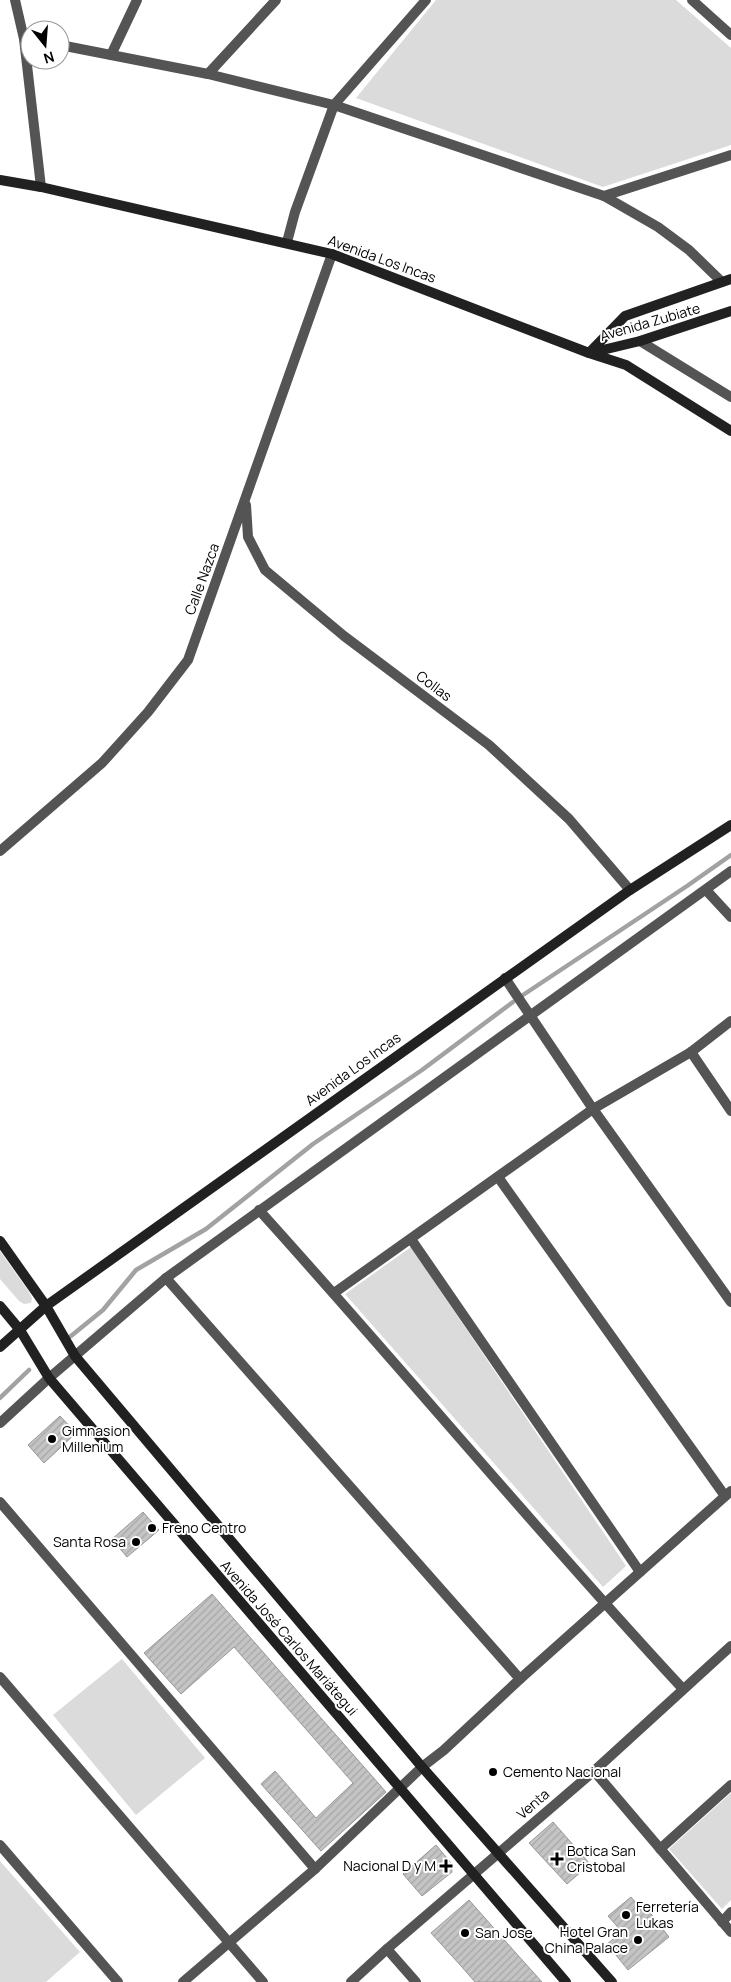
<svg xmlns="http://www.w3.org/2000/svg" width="731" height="1982" font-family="Manrope,sans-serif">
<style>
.park{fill:#dbdbdb}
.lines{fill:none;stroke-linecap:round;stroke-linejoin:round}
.stream{stroke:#a2a2a2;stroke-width:4.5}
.building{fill:url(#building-hatch);stroke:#989898}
.street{stroke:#545454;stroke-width:10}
.secondary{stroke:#212121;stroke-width:10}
.poi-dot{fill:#000;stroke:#fff;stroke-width:2}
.labels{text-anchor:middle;stroke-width:4;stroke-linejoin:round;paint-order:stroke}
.street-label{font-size:14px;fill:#000;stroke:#fff}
.poi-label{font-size:14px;fill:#000;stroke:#fff;text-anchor:start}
</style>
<defs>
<pattern id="building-hatch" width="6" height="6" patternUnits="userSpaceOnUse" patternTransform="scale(1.25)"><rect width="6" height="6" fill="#c4c4c4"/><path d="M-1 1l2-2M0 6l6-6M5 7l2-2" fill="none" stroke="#a7a7a7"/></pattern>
</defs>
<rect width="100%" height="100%" fill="#fff"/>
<g class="park">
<path d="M 436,0 L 676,0 L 731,48 L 731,145 L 603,187 L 356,98 Z"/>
<path d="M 411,1247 L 626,1566 L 603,1587 L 345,1294 Z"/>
<path d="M 0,1251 L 29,1292 L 32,1298 L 31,1303 L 24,1304 L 19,1301 L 0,1279 Z"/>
<path d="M 122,1659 L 205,1758 L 136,1815 L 53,1715 Z"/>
<path d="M 731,1793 L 731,1900 L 722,1909 L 669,1849 Z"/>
<path d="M 0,1861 L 80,1952 L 46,1982 L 0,1982 Z"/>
</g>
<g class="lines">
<g class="stream">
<path d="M 523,995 L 687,886 L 731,855"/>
<path d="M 71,1336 L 103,1310 L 136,1270 L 206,1229 L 313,1144 L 422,1070 L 513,1002"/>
<path d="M 0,1398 L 29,1370"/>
</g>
</g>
<g class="building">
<path d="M 60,1416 L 76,1433 L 44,1463 L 28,1445 Z"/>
<path d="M 143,1512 L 159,1530 L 127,1557 L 112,1539 Z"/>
<path d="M 212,1594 L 386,1792 L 321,1851 L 261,1784 L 275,1771 L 316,1818 L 353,1783 L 234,1647 L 181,1694 L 144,1653 Z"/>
<path d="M 553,1822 L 590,1864 L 567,1884 L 529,1843 Z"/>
<path d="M 436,1845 L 451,1863 L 452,1872 L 422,1896 L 403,1874 Z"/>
<path d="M 631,1897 L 645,1913 L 648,1910 L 669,1937 L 628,1970 L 607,1944 L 622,1932 L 608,1916 Z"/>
<path d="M 469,1900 L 515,1952 L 542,1982 L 475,1982 L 461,1966 L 431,1933 Z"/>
</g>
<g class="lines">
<g class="street">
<path d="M 15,0 L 24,39 L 41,187"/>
<path d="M 692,0 L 731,35"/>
<path d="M 60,45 L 208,74 L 334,105 L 604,196 L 658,227 L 689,250 L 722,282"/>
<path d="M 111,55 L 137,0"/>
<path d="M 208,74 L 276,0"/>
<path d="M 604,196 L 731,155"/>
<path d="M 287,242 L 295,212 L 334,105 L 426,0"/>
<path d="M 640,341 L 731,397"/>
<path d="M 246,505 L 248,537 L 265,570 L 344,636 L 489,745 L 569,819 L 630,890"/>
<path d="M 0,851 L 102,763 L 148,712 L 188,660 L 332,254"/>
<path d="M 706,890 L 731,917"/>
<path d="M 505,978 L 593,1109 L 731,1302"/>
<path d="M 691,1052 L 731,1111"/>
<path d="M 498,1177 L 725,1496"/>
<path d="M 259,1210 C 402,1368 538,1533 683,1689"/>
<path d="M 411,1239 L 640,1572"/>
<path d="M 166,1278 L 520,1679"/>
<path d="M 334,1293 L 593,1109 L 691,1052 L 731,1021"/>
<path d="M 0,1423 L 49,1378 L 166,1278 L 731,871"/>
<path d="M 0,1502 L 315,1869"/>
<path d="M 0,1677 L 263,1982"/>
<path d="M 594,1771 L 731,1932"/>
<path d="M 0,1845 L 118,1982"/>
<path d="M 660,1849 L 731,1785"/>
<path d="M 722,1922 L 731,1912"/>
<path d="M 387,1949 L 416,1982"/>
<path d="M 183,1982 L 315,1869 L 422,1767 L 444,1750 L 520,1679 L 731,1491"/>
<path d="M 351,1982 L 387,1949 L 594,1771 L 731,1646"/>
</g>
<g class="secondary">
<path d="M 0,180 L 41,187 L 332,254 L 589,353 L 626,365 L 731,431"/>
<path d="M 589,353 L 625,316 L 731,279"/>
<path d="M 590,353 L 640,341 L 731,311"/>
<path d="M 0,1241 L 46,1306 L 75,1356 L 422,1767 L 612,1982"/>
<path d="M 0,1306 L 20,1330 L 49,1378 L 566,1982"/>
<path d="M 0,1347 L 46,1306 L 630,890 L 731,825"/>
</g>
</g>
<g class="poi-dot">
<circle cx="52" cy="1439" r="5"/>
<circle cx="152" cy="1528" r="5"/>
<circle cx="136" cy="1542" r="5"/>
<circle cx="493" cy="1772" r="5"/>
<path d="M554.5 1851.5h5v5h5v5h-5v5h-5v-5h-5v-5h5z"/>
<path d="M443.5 1858.5h5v5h5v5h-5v5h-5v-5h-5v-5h5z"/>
<circle cx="626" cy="1915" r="5"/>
<circle cx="465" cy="1933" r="5"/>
<circle cx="638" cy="1940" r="5"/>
</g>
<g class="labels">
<g class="street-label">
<text transform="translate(382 259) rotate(20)" y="5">Avenida Los Incas</text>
<text transform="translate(650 322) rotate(-16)" y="5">Avenida Zubiate</text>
<text transform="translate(202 579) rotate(-70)" y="5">Calle Nazca</text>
<text transform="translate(434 686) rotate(37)" y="5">Collas</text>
<text transform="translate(353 1069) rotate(-36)" y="5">Avenida Los Incas</text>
<text transform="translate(289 1638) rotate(49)" y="5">Avenida José Carlos Mariátegui</text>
<text transform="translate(533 1804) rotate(-41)" y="5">Venta</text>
</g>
<g class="poi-label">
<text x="62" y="1436">Gimnasion<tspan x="62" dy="16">Millenium</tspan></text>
<text x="162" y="1533">Freno Centro</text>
<text x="126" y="1547" text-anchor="end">Santa Rosa</text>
<text x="503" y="1777">Cemento Nacional</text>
<text x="567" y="1856">Botica San<tspan x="567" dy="16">Cristobal</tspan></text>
<text x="436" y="1871" text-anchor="end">Nacional D y M</text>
<text x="636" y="1912">Ferretería<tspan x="636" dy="16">Lukas</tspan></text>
<text x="628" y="1937" text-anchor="end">Hotel Gran<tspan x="628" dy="16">China Palace</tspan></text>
<text x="475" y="1938">San Jose</text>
</g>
</g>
<g transform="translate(45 45) rotate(163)"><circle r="24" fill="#ffffff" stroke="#999999"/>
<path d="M0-4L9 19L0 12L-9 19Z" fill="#000000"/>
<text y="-8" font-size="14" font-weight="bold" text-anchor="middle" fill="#000000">N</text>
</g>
</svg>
